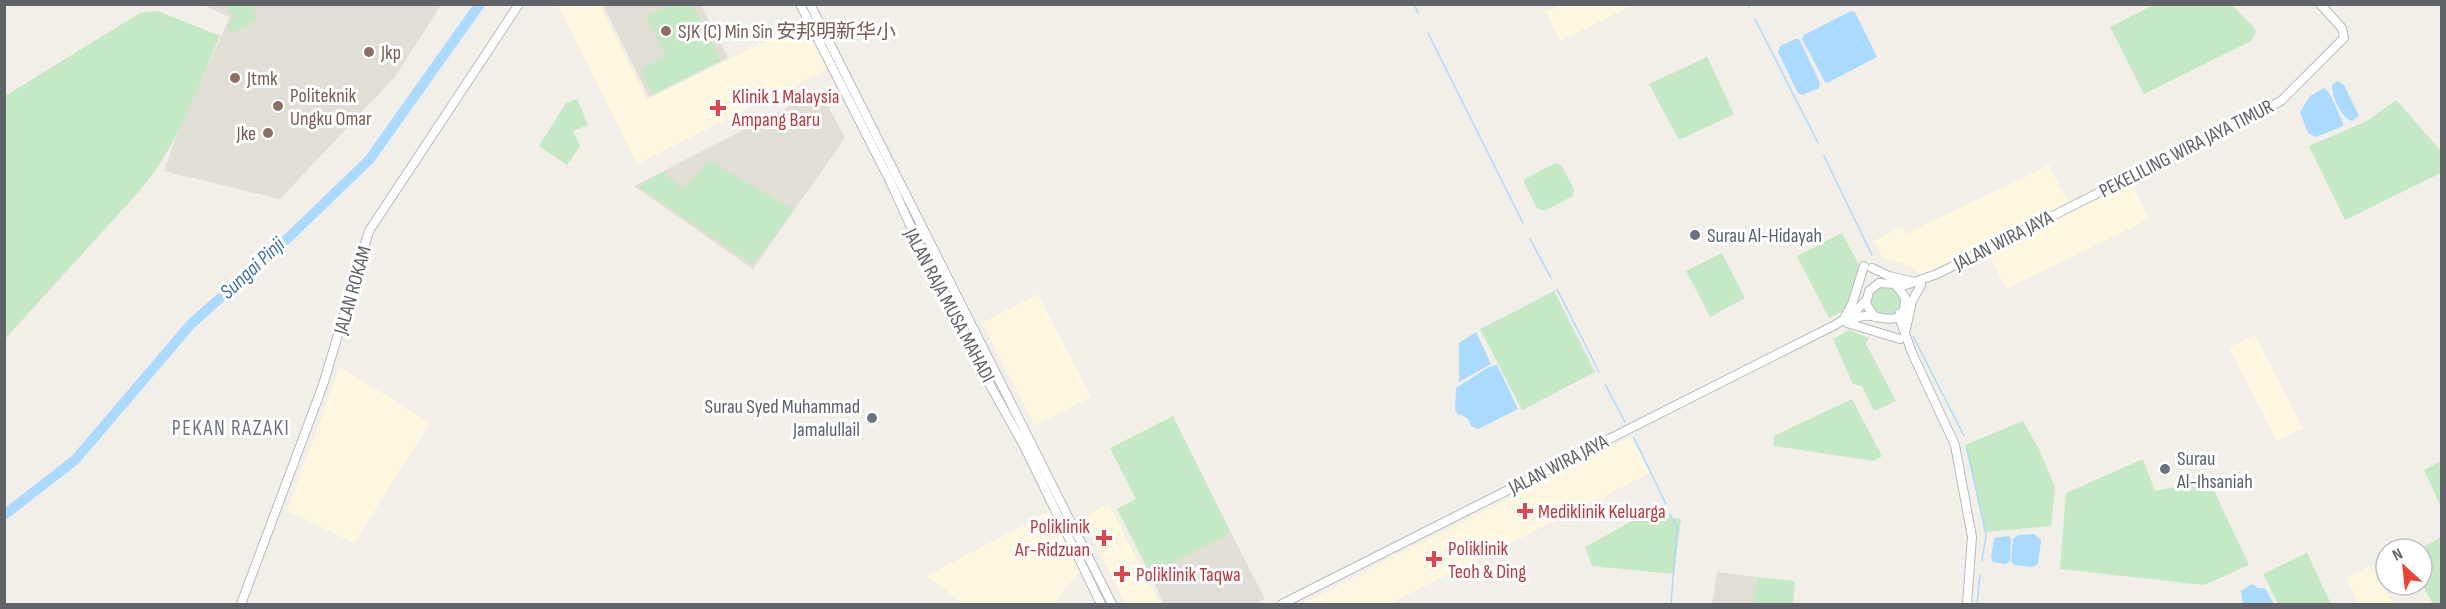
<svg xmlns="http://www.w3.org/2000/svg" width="2446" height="609" font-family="'Sofia Sans Condensed','Noto Sans SC',sans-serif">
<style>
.commercial{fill:#fef7e0}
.education{fill:#e1ded6}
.green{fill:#c5e8c5}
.water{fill:#aadaff}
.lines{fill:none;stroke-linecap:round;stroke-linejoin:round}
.stream{stroke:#aadaff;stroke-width:1.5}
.river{stroke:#aadaff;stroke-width:10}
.secondary-casing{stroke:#b6babf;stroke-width:10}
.secondary{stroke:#fff;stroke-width:8}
.education-dot{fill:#8d6e63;stroke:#fff;stroke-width:2}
.health-dot{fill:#e0444e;stroke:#fff;stroke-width:2}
.worship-dot{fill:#6b7280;stroke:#fff;stroke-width:2}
.labels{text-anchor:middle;stroke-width:6;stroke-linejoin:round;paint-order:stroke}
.education-label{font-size:20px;fill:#785e54;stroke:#fff;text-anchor:start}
.health-label{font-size:20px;fill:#be3a42;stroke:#fff;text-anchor:start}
.street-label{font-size:20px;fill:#5f6368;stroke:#fff}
.worship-label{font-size:20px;fill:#5b616d;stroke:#fff;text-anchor:start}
.water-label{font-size:21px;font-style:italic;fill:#4174aa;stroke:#fff}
.neighbourhood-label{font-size:21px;letter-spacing:1.5px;fill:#70757a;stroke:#fff}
</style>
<rect width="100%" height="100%" fill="#f1efe8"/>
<g class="commercial">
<path d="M 1562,4 L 1633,4 L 1633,5 L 1560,41 L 1546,12 Z"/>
<path d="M 558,5 L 600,5 L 647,100 L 805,22 L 828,69 L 637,164 Z"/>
<path d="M 2049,165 L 2070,206 L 2129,177 L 2149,219 L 2006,289 L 1986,249 L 1922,276 L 1911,266 L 1882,258 L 1874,241 L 1902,226 L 1906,234 Z"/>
<path d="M 1038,294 L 1091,397 L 1035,426 L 982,323 Z"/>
<path d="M 2255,335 L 2303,428 L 2277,441 L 2229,348 Z"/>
<path d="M 340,367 L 430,423 L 354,543 L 287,511 Z"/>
<path d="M 1631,437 L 1650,473 L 1389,604 L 1301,604 Z"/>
<path d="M 1109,504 L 1160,604 L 1126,604 L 1082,518 Z"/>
<path d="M 1055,508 L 1083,567 L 1053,604 L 964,604 L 927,576 Z"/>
<path d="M 2372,565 L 2393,604 L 2359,604 L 2346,578 Z"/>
</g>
<g class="education">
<path d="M 203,5 L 441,5 L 394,78 L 280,199 L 164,171 L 177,134 L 230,17 Z"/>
<path d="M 603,5 L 701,5 L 728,58 L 649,97 Z"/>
<path d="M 820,91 L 845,138 L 753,269 L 634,186 Z"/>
<path d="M 1231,533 L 1265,599 L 1254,604 L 1164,604 L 1150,574 Z"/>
<path d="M 1717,572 L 1757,577 L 1754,604 L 1712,604 Z"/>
</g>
<g class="green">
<path d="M 2231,4 L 2257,31 L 2251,41 L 2144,94 L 2110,27 L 2153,5 Z"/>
<path d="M 232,5 L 253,5 L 257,20 L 235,32 L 226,30 L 234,15 L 227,12 Z"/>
<path d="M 670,5 L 693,5 L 721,60 L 653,94 L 641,69 L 666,56 L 646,16 Z"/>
<path d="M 158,11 L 220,36 C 197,88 178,145 142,188 L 5,339 L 5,96 L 140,13 Z"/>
<path d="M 1707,57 L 1734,114 L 1679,140 L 1649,84 Z"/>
<path d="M 577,99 L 588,125 L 573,131 L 580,146 L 567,165 L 539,146 L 566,103 Z"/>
<path d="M 2396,100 L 2441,151 L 2441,173 L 2345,220 L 2309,146 L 2367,121 Z"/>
<path d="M 709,160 L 793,210 L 753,265 L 638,186 L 663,172 L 683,189 Z"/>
<path d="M 1555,163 L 1561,165 L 1574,189 L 1573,196 L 1544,211 L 1537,208 L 1524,182 L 1525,179 Z"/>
<path d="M 1842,233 L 1861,269 L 1844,311 L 1829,318 L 1797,256 Z"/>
<path d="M 1722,253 L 1745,298 L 1710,317 L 1686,271 Z"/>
<circle cx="1886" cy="301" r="15"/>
<path d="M 1554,291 L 1595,372 L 1522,410 L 1480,329 Z"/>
<path d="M 1849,330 L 1869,338 L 1866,344 L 1896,401 L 1874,411 L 1862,386 L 1853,384 L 1833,339 Z"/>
<path d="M 1852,399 L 1882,456 L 1874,461 L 1774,446 L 1774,436 Z"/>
<path d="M 1173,416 L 1231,533 L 1150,574 L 1117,509 L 1136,499 L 1110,448 Z"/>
<path d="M 2023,421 L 2039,449 L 2055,487 L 2051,526 L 1986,532 L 1965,445 Z"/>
<path d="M 2143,459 L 2155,491 L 2209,480 L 2249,565 L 2204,585 L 2060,569 L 2066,493 Z"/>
<path d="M 2441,461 L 2441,507 L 2424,470 Z"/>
<path d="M 1655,515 L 1681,519 L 1674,574 L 1592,566 L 1585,547 L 1640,517 Z"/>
<path d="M 2441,537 L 2441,604 L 2433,604 L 2422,584 L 2420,549 Z"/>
<path d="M 2307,553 L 2331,604 L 2278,604 L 2263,574 Z"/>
<path d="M 1757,577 L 1795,581 L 1793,604 L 1754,604 Z"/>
</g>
<g class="water">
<path d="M 1851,11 L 1855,12 L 1877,57 L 1827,83 L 1825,82 L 1802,39 L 1804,35 Z"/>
<path d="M 1795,39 L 1799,39 L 1820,83 L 1819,88 L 1803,95 L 1798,93 L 1778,52 L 1780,46 Z"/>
<path d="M 2338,81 L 2344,85 L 2359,116 L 2352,121 C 2342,118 2331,96 2332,85 Z"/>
<path d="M 2324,88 L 2330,94 L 2343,123 L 2343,126 L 2316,137 L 2308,133 L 2300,112 L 2310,96 Z"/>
<path d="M 1476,332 L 1491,364 L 1459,382 L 1459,343 Z"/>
<path d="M 1497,365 L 1518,409 L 1478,429 L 1471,426 L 1468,419 L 1460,414 L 1459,416 L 1455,410 L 1456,388 L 1489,367 Z"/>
<path d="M 2034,534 L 2041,540 L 2038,564 L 2033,567 L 2014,565 L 2011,561 L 2013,539 L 2018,535 Z"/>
<path d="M 2009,536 L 2011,539 L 2010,561 L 2006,564 L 1993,562 L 1991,558 L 1994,538 Z"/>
<path d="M 2252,584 L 2258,588 L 2265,588 L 2274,604 L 2243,604 L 2241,591 Z"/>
</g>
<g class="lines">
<g class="stream">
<path d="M 1414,4 L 1418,13"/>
<path d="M 1748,4 L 1749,8"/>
<path d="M 1755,19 L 1818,143"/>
<path d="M 1428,33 L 1523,223"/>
<path d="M 1824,156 L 1872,255"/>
<path d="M 1530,239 L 1551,278"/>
<path d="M 1557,289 L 1599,372"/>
<path d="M 1913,336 L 1964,436"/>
<path d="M 1605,384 L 1625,422"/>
<path d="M 1634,438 L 1666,504"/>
<path d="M 1967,448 L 1986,535 L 1982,561"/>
<path d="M 1670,514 L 1677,527 L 1671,604"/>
<path d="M 1977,604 L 1980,575"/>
</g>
<path class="river" d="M 4,515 L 75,460 L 191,324 L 287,239 L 369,160 L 480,4"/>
<g class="secondary-casing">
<g id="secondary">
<path d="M 800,4 L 891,183 L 950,313 L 1024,446 L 1101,604"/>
<path d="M 810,4 L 1112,604"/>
<path d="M 926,251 L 936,265 L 935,270 L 938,278"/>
<path d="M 1872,268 L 1889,276 L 1914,282"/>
<path d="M 1900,287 L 1937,274 L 2281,101 L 2344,38 L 2342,28 L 2320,4"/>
<path d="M 1900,313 L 1901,322 L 1912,353 L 1955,445 L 1972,537 L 1967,604"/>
<path d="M 1845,317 L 1852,304 L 1864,266"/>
<path d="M 1850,321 C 1855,319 1859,316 1864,316 C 1879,314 1906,332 1905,297 L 1895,284 L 1879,283 L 1869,291 L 1866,304 L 1875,317"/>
<path d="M 1847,323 L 1900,339"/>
<path d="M 1906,329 L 1912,301 L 1921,285"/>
<path d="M 241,604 L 323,385 L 369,231 L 519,4"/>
<path d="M 1282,604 L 1835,325 L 1855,312 L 1866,300"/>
</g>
</g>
<use href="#secondary" class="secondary"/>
</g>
<g class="education-dot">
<circle cx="666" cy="31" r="6"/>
<circle cx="369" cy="52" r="6"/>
<circle cx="235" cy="78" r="6"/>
<circle cx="278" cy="106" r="6"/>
<circle cx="268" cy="133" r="6"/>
</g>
<g class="health-dot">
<path d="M715 99h6v6h6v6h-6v6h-6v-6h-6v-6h6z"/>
<path d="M1522 502h6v6h6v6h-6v6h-6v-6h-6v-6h6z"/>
<path d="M1101 529h6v6h6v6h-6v6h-6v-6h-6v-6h6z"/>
<path d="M1431 550h6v6h6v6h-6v6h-6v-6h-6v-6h6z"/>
<path d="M1119 565h6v6h6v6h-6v6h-6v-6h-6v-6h6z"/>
</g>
<g class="worship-dot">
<circle cx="1695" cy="235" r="6"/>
<circle cx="872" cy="418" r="6"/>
<circle cx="2165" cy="469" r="6"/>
</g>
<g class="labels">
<g class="education-label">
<text x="678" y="38">SJK (C) Min Sin 安邦明新华小</text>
<text x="381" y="59">Jkp</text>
<text x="247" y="85">Jtmk</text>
<text x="290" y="102">Politeknik<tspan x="290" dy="23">Ungku Omar</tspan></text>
<text x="256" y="140" text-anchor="end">Jke</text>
</g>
<g class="health-label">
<text x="732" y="103">Klinik 1 Malaysia<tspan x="732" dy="23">Ampang Baru</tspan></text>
<text x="1538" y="518">Mediklinik Keluarga</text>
<text x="1090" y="533" text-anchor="end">Poliklinik<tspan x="1090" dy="23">Ar-Ridzuan</tspan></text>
<text x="1448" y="555">Poliklinik<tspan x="1448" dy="23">Teoh &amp; Ding</tspan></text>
<text x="1136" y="581">Poliklinik Taqwa</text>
</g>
<g class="street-label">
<text transform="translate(2186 148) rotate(-27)" y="7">PEKELILING WIRA JAYA TIMUR</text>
<text transform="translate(2003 240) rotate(-27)" y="7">JALAN WIRA JAYA</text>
<text transform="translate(352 290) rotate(-74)" y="7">JALAN ROKAM</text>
<text transform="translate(950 305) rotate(62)" y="7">JALAN RAJA MUSA MAHADI</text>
<text transform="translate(1558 464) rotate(-27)" y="7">JALAN WIRA JAYA</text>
</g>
<g class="worship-label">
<text x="1707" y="242">Surau Al-Hidayah</text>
<text x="860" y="413" text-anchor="end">Surau Syed Muhammad<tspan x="860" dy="23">Jamalullail</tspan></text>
<text x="2177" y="465">Surau<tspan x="2177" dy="23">Al-Ihsaniah</tspan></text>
</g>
<g class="water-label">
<text transform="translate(252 268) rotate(-43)" y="7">Sungai Pinji</text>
</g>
<g class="neighbourhood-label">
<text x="231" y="435">PEKAN RAZAKI</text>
</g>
</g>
<rect width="2446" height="609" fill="none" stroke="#5f6368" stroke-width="12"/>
<g transform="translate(2404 567) rotate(333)"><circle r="28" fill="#ffffff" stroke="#bfc1c3" stroke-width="1.5"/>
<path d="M0-4.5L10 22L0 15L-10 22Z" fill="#ea4335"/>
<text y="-9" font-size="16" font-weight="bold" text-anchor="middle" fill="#5f6368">N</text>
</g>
</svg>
